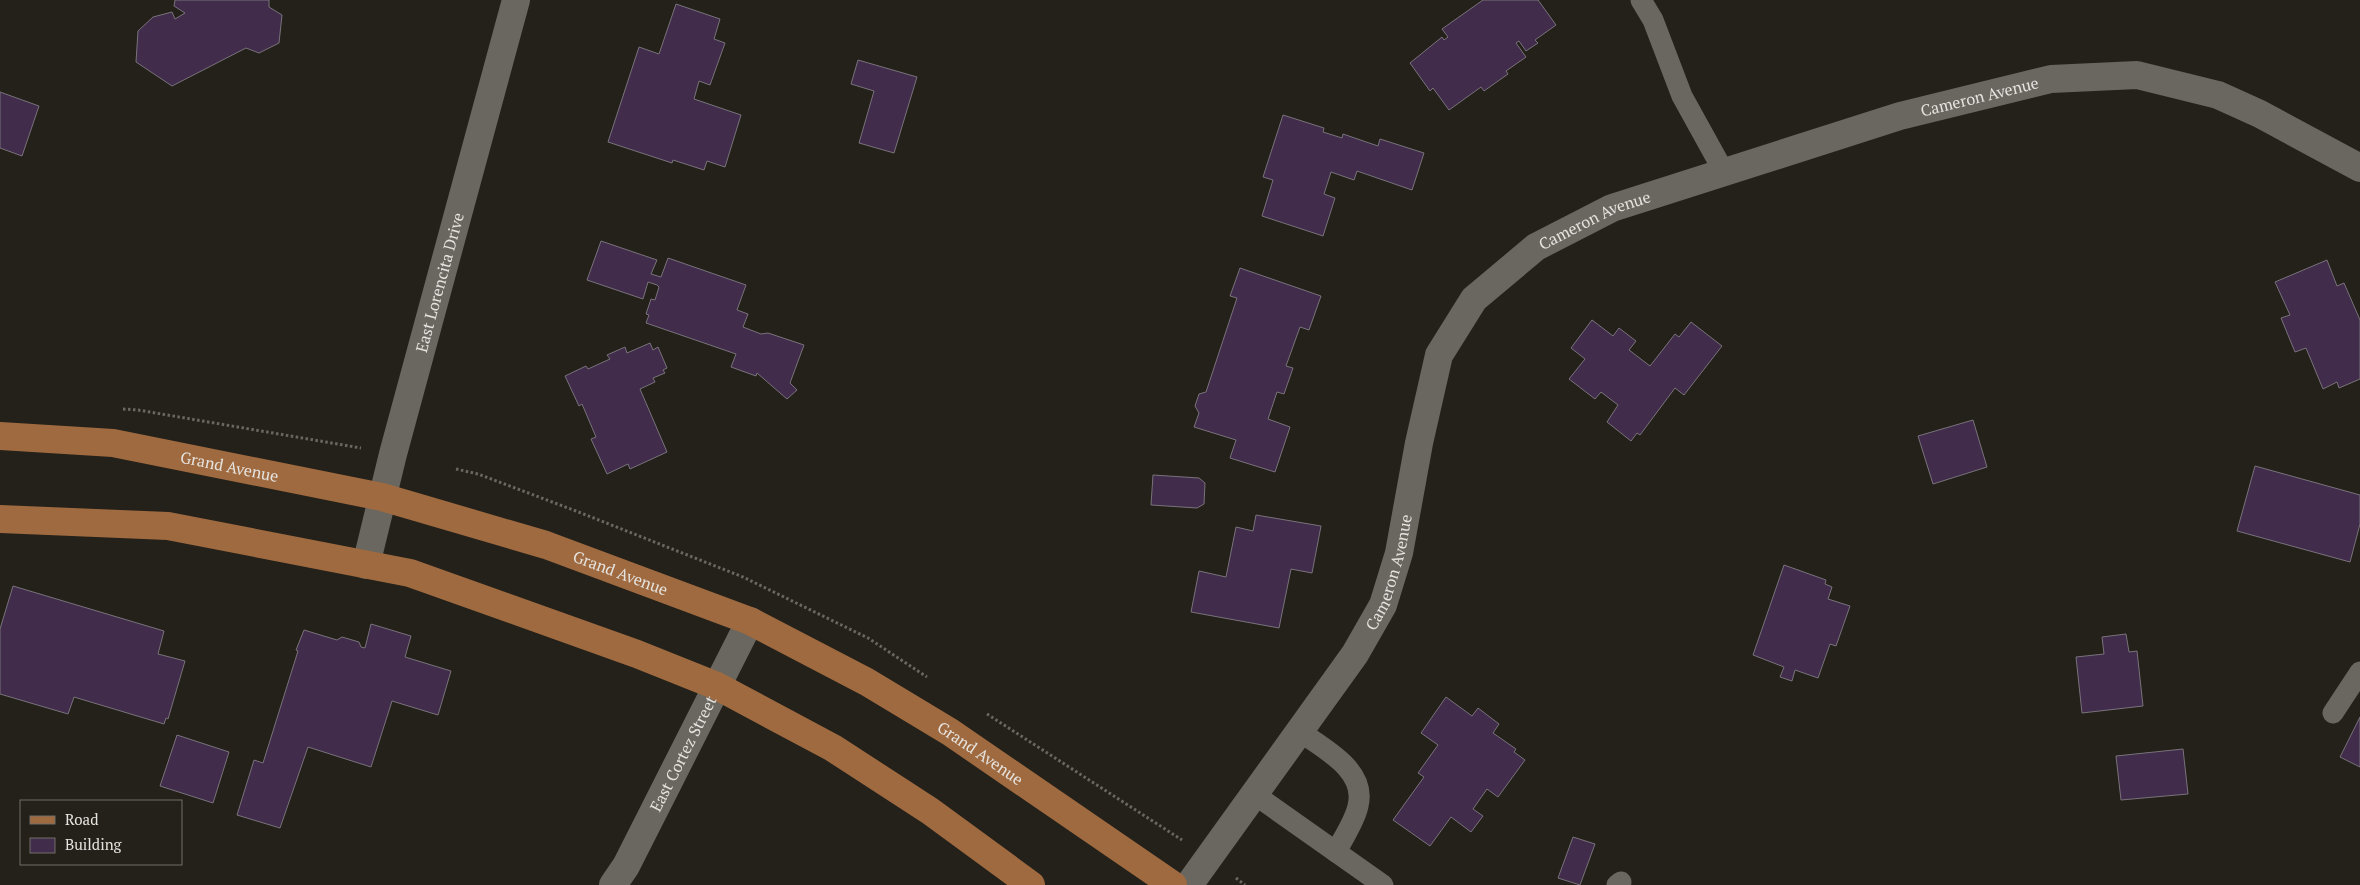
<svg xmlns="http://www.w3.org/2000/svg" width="2360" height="885" font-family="'PT Serif',serif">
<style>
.building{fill:#422c4b;stroke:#78737a}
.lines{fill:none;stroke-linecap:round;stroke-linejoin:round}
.path{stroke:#6a6762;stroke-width:3;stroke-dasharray:2.5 2.5;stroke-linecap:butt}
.service{stroke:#6a6660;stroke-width:21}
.minor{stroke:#6a6660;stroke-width:28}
.tertiary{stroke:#6a6660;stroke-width:28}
.primary{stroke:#9f6a3f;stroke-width:28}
.labels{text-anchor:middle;stroke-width:4;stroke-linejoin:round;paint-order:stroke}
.street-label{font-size:16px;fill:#e5e3df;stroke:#24211b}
</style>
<rect width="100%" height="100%" fill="#24211b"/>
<g class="building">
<path d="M 175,0 L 269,0 L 269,7 L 282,15 L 279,43 L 259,53 L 246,48 L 172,86 L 136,62 L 138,31 L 153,17 L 172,12 L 175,19 L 185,13 L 174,6 Z"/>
<path d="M 1483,0 L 1538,0 L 1556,25 L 1535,40 L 1538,43 L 1526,51 L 1519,41 L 1516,43 L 1526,57 L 1506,71 L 1508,74 L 1484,91 L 1481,87 L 1449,110 L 1433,88 L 1430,91 L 1410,63 L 1442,37 L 1444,40 L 1448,37 L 1442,29 Z"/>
<path d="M 676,4 L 720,19 L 714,39 L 725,43 L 710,85 L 699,81 L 694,99 L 741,115 L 725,167 L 707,161 L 704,170 L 673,160 L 672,163 L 608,142 L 639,47 L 659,54 Z"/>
<path d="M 858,60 L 917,77 L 894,153 L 859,143 L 874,91 L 851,84 Z"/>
<path d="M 0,92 L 39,106 L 22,156 L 0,148 Z"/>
<path d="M 1283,115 L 1324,128 L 1323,132 L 1342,138 L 1343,134 L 1378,146 L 1380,139 L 1424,153 L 1412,190 L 1357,171 L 1354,180 L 1331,172 L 1324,194 L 1335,198 L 1323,236 L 1262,216 L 1273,180 L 1263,177 Z"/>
<path d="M 601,241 L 657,260 L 651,274 L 661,277 L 668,258 L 746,285 L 737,310 L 748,314 L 743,327 L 761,334 L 768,333 L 804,345 L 790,383 L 797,390 L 787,399 L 757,373 L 756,376 L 731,367 L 736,354 L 646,323 L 649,315 L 646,314 L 651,299 L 655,300 L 659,287 L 657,285 L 648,282 L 643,299 L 587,280 Z"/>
<path d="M 2327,260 L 2337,286 L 2344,283 L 2360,320 L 2360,379 L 2339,388 L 2337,382 L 2323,389 L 2306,348 L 2295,352 L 2281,318 L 2290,315 L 2275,282 Z"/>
<path d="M 1240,268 L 1321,296 L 1309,330 L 1300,327 L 1286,366 L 1293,368 L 1284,394 L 1277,392 L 1268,419 L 1290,427 L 1275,472 L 1230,458 L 1236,440 L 1194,427 L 1199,413 L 1195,406 L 1199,394 L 1206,392 L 1237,298 L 1230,296 Z"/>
<path d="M 1592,320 L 1613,336 L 1619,328 L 1636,341 L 1629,350 L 1650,366 L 1675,334 L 1679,337 L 1691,322 L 1722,346 L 1684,395 L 1675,388 L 1640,435 L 1637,433 L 1631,441 L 1607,422 L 1618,405 L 1601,392 L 1595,399 L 1569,379 L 1585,359 L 1571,348 Z"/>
<path d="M 650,343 L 653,350 L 658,347 L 667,368 L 663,370 L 665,373 L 653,378 L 655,382 L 640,389 L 667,452 L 630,469 L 628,464 L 607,474 L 591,439 L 596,437 L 582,404 L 579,406 L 565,376 L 586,366 L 588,369 L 610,359 L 607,355 L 625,347 L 627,353 Z"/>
<path d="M 1973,420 L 1987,467 L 1933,484 L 1918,436 Z"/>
<path d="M 2255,466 L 2360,495 L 2360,524 L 2350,562 L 2237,531 Z"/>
<path d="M 1153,475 L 1199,478 L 1205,483 L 1204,504 L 1197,508 L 1151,505 Z"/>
<path d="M 1256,515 L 1321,526 L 1312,573 L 1291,569 L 1279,628 L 1191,612 L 1199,571 L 1226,577 L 1236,527 L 1253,531 Z"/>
<path d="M 1784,565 L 1826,580 L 1825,584 L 1832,587 L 1828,599 L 1850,606 L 1836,646 L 1830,644 L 1818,678 L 1795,670 L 1792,681 L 1780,677 L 1784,667 L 1753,655 Z"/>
<path d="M 13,586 L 164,631 L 158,654 L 185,661 L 168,719 L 166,718 L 164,724 L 74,697 L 68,714 L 0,694 L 0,629 Z"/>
<path d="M 371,624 L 411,636 L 405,657 L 451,671 L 438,715 L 392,701 L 371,767 L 308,747 L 280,828 L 237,815 L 254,760 L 263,763 L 298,651 L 296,650 L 304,630 L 337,640 L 342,637 L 359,642 L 361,647 L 365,648 Z"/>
<path d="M 2126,634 L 2129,652 L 2137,651 L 2143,706 L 2082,713 L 2076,657 L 2104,654 L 2102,637 Z"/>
<path d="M 1446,697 L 1472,716 L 1478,708 L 1499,724 L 1493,733 L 1516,749 L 1514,752 L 1525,760 L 1498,797 L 1487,789 L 1473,809 L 1483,816 L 1471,832 L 1451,817 L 1430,846 L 1393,820 L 1424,777 L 1418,773 L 1438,745 L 1421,733 Z"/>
<path d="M 2360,717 L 2360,767 L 2340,757 Z"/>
<path d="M 177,735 L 229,752 L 213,803 L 160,786 Z"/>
<path d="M 2183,749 L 2188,794 L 2121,800 L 2116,756 Z"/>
<path d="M 1573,837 L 1595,844 L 1580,885 L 1558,878 Z"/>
</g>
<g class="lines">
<g class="path">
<path d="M 123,409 L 138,410 L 361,448"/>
<path d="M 456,469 L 478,474 L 576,511 L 743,577 L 868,638 L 927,677"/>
<path d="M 987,714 L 1182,840"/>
<path d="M 1236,878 L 1245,885"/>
</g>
<g class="service">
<path d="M 1641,0 L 1653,20 L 1682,96 L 1724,172"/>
<path d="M 2333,713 L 2360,672"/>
<path d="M 1299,731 C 1324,749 1367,770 1358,806 C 1355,821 1343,838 1336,852"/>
<path d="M 1254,794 L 1383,885"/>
<path d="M 1617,885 L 1621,882"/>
</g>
<g class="minor">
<path id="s1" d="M 366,565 L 393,454 L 516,0"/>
<path id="s2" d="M 1189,885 L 1355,654 L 1383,605 L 1399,553 L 1419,443 L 1439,355 L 1474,299 L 1536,247 L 1612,208 L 1900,116 L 2051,79 L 2137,75 L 2218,95 L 2260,114 L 2360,168"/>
</g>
<path class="tertiary" id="s3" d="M 613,885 L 626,866 L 750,621"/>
<g class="primary">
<path id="s4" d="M 0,436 L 113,443 L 382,497 L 546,545 L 750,621 L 867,682 L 950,732 L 1173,885"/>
<path d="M 0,519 L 168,526 L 410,573 L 637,654 L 717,686 L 833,748 L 930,811 L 1031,885"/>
</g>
</g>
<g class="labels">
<g class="street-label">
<text dy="6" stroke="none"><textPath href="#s2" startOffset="1214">Cameron Avenue</textPath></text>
<text dy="6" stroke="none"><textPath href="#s2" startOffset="809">Cameron Avenue</textPath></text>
<text dy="6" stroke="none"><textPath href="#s1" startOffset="292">East Lorencita Drive</textPath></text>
<text dy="6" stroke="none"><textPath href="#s4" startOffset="232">Grand Avenue</textPath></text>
<text dy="6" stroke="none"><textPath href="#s2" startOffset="374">Cameron Avenue</textPath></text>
<text dy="6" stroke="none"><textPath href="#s4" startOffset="638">Grand Avenue</textPath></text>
<text dy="6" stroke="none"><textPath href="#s3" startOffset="149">East Cortez Street</textPath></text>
<text dy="6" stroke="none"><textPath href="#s4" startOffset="1042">Grand Avenue</textPath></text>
</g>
</g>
<rect x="20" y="800" width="162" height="65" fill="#24211b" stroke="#716f69"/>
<rect x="30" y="816" width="25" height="8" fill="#9f6a3f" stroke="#716f69"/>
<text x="65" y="825" font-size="15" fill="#e5e3df">Road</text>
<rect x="30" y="838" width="25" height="15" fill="#422c4b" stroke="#716f69"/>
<text x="65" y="850" font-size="15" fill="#e5e3df">Building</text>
</svg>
